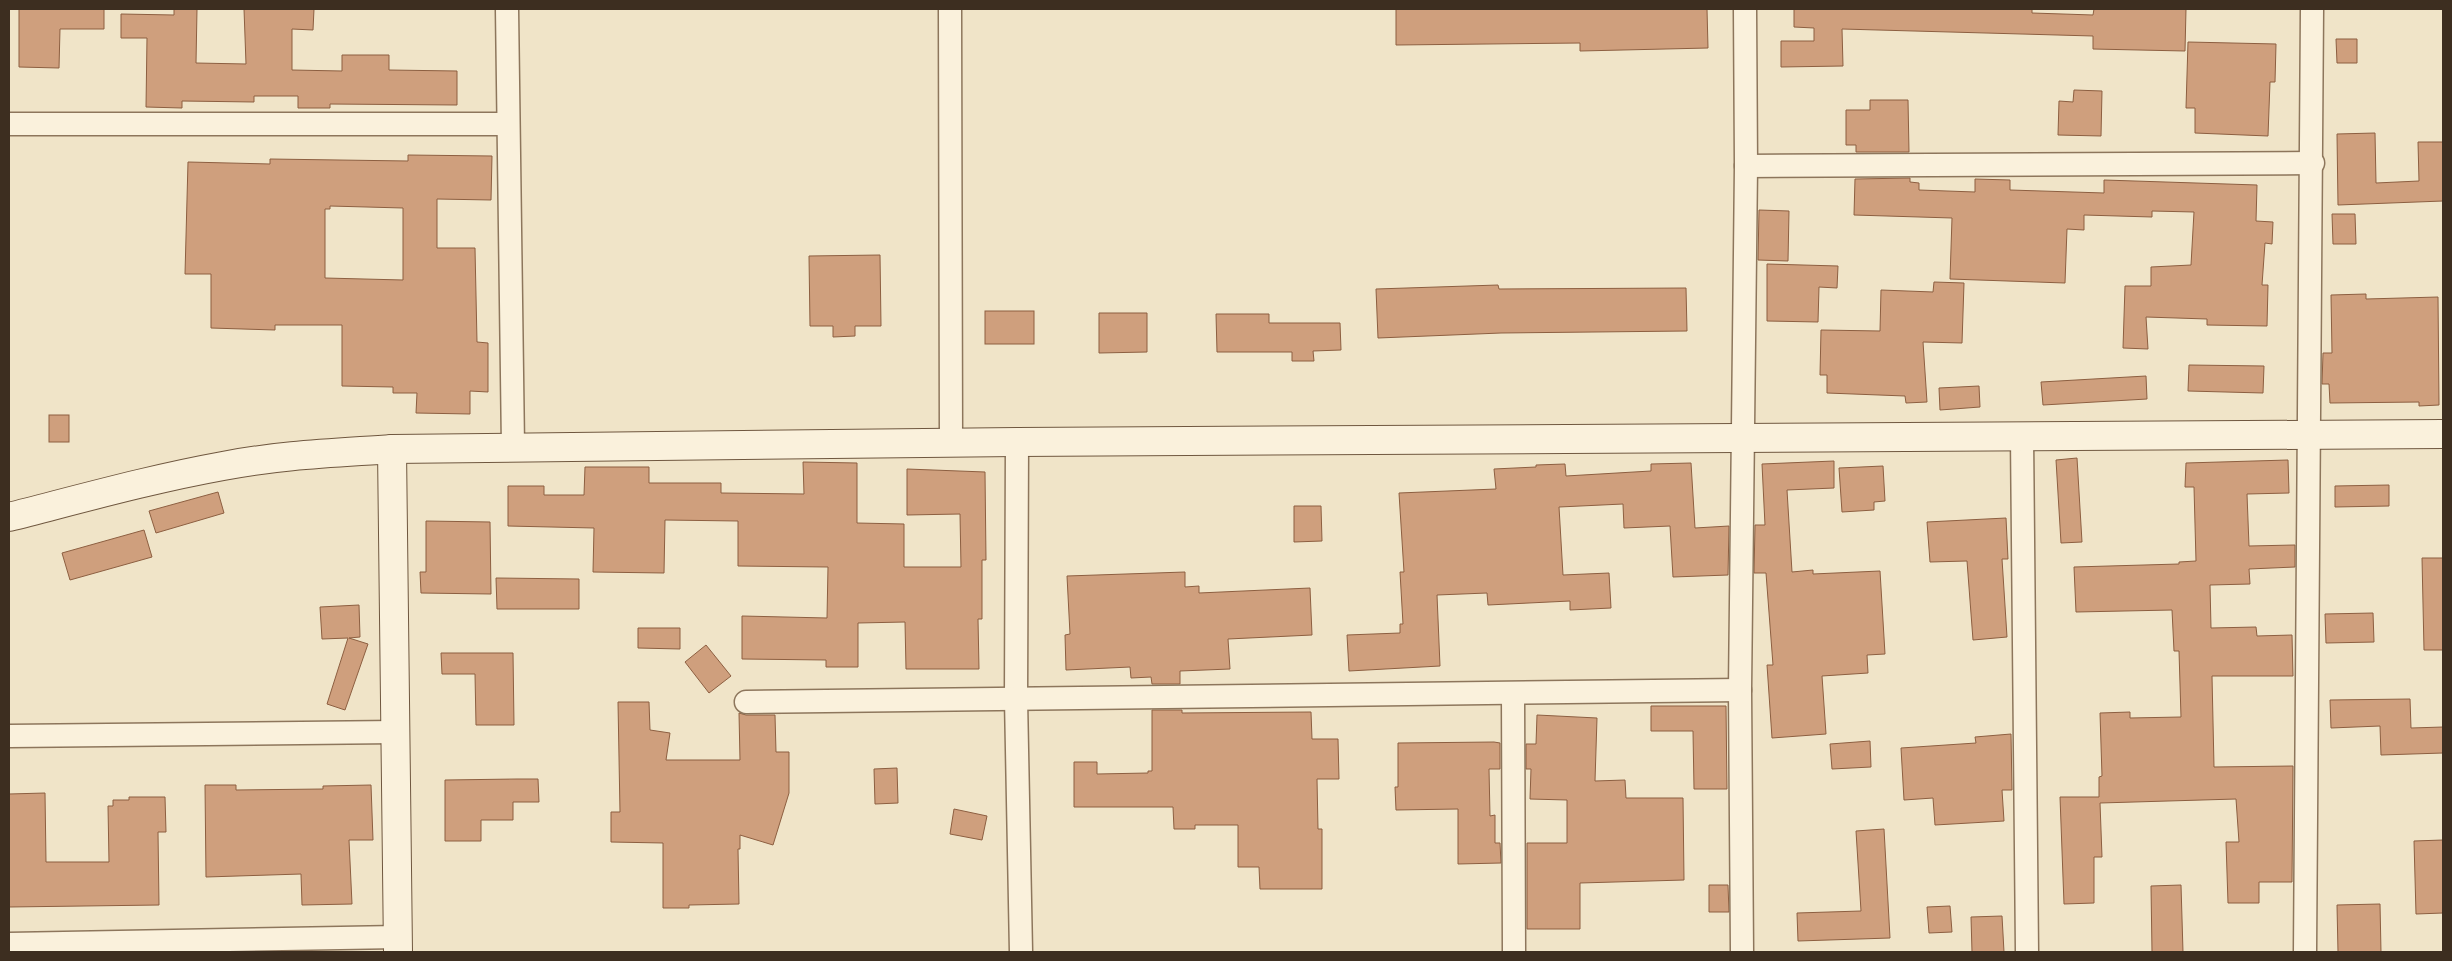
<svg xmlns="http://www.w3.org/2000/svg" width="2452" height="961" font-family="Merriweather,serif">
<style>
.building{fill:#cf9f7d;stroke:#8d5f41;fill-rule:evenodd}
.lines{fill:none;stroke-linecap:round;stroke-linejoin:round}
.street-casing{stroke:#8d765c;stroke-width:25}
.secondary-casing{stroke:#6f573f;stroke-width:30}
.street{stroke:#faf1dc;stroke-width:22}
.secondary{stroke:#faf1dc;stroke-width:28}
</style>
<rect width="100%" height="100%" fill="#f0e4c8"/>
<g class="building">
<path d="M 19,9 L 104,9 L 104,29 L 60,29 L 59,68 L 19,67 Z"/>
<path d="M 174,9 L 197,9 L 196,63 L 246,64 L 244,9 L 314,9 L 313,30 L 292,29 L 292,70 L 342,71 L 342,55 L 389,55 L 389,70 L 457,71 L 457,105 L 330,104 L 330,108 L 298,108 L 298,96 L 254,96 L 254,102 L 182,101 L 182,108 L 146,107 L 147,38 L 121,38 L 121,14 L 174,15 Z"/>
<path d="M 1396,9 L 1707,9 L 1708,48 L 1580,51 L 1580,43 L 1396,45 Z"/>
<path d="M 1794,9 L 2032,9 L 2032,13 L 2093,15 L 2094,9 L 2186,9 L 2185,51 L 2093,49 L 2093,36 L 1842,29 L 1843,66 L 1781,67 L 1781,41 L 1814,41 L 1814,28 L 1794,27 Z"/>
<path d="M 2336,39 L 2357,39 L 2357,63 L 2337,63 Z"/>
<path d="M 2188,42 L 2276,44 L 2275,82 L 2270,82 L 2268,136 L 2195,133 L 2195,108 L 2186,108 Z"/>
<path d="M 2074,90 L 2102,91 L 2101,136 L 2058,135 L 2059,101 L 2073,102 Z"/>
<path d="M 1870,100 L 1908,100 L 1909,152 L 1856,152 L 1856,145 L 1846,145 L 1846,110 L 1870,110 Z"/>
<path d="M 2375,133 L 2376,183 L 2419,181 L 2418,142 L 2443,142 L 2443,201 L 2338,205 L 2337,134 Z"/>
<path d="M 408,155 L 492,156 L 491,200 L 437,199 L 437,248 L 475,248 L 477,342 L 488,343 L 488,392 L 470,391 L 470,414 L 416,413 L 417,393 L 393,393 L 393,387 L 342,386 L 342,325 L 275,325 L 275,330 L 211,328 L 211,274 L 185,274 L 188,162 L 270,164 L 270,159 L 408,161 ZM 330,206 L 403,208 L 403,280 L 325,278 L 325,209 L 330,209 Z"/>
<path d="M 1910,178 L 1910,182 L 1919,183 L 1919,190 L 1975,192 L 1975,179 L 2010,180 L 2010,190 L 2104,193 L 2104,180 L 2257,185 L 2256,221 L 2273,222 L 2272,244 L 2265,243 L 2262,285 L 2268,285 L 2267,326 L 2207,325 L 2207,319 L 2146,317 L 2148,349 L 2123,348 L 2125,286 L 2151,286 L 2151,267 L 2191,265 L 2194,212 L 2152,211 L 2152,217 L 2084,215 L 2084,230 L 2067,229 L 2065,283 L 1950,279 L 1952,218 L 1854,215 L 1855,179 Z"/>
<path d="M 1759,210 L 1789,211 L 1788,261 L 1758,260 Z"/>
<path d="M 2332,214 L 2355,214 L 2356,244 L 2333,244 Z"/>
<path d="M 880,255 L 881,326 L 855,326 L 855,336 L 833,337 L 833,326 L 810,326 L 809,256 Z"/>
<path d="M 1767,264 L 1838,266 L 1837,288 L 1819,287 L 1818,322 L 1767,321 Z"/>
<path d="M 1934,282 L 1964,283 L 1962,343 L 1923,342 L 1927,402 L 1906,403 L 1905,396 L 1827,393 L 1827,375 L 1820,375 L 1821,330 L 1880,331 L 1881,290 L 1933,292 Z"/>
<path d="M 1498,285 L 1499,289 L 1686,288 L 1687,331 L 1501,333 L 1378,338 L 1376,289 Z"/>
<path d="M 2366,294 L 2366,299 L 2438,297 L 2439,405 L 2419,406 L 2419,402 L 2330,403 L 2329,384 L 2322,384 L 2323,353 L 2332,353 L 2331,295 Z"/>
<rect x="985" y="311" width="49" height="33"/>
<path d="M 1099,313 L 1147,313 L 1147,352 L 1099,353 Z"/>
<path d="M 1216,314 L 1269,314 L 1269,323 L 1340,323 L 1341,350 L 1313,351 L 1314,361 L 1292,361 L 1292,352 L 1217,352 Z"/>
<path d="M 2189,365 L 2264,366 L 2263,393 L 2188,391 Z"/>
<path d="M 2146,376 L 2147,399 L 2043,405 L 2041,382 Z"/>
<path d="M 1979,386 L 1980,407 L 1940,410 L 1939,388 Z"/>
<rect x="49" y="415" width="20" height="27"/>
<path d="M 2077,458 L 2082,542 L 2061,543 L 2056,460 Z"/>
<path d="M 2288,460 L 2289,493 L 2247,494 L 2249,546 L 2295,545 L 2295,567 L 2249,569 L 2250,584 L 2210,585 L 2211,628 L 2256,627 L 2257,636 L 2292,635 L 2293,676 L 2212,676 L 2214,767 L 2293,766 L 2292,882 L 2259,882 L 2259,903 L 2228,903 L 2226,842 L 2239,842 L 2236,799 L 2100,803 L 2102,857 L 2094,857 L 2094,903 L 2064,904 L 2060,797 L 2099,797 L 2099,777 L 2102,776 L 2100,713 L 2130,712 L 2130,718 L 2181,717 L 2179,651 L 2174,651 L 2172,610 L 2076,612 L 2074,567 L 2179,564 L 2179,562 L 2196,561 L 2194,487 L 2185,487 L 2186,463 Z"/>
<path d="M 1834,461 L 1834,488 L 1787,490 L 1792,572 L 1813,570 L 1813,574 L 1880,571 L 1885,654 L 1867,655 L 1868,673 L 1822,676 L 1826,734 L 1772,738 L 1767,665 L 1773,665 L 1766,573 L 1754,573 L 1755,525 L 1765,525 L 1762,464 Z"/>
<path d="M 803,462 L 857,463 L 857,523 L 904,524 L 904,567 L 961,567 L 960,514 L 907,515 L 907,469 L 985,472 L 986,560 L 982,560 L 982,619 L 978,619 L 979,669 L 906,669 L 905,622 L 858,623 L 858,667 L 826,667 L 826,660 L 742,659 L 742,616 L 827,618 L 828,567 L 738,566 L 738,521 L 665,520 L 664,573 L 593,572 L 594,528 L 508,526 L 508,486 L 544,486 L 544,495 L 584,495 L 585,467 L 649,467 L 649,483 L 721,483 L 721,493 L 804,494 Z"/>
<path d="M 1691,463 L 1695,528 L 1729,526 L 1728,575 L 1673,577 L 1670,526 L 1624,528 L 1623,504 L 1559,507 L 1563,575 L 1609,573 L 1611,608 L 1570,610 L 1570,601 L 1488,605 L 1487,593 L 1437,595 L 1440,666 L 1349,671 L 1347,635 L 1400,633 L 1400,624 L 1403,624 L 1400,572 L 1404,572 L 1399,493 L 1496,489 L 1494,469 L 1536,467 L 1536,465 L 1565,464 L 1566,476 L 1651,471 L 1651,464 Z"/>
<path d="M 1883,466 L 1885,501 L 1874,502 L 1874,510 L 1842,512 L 1839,468 Z"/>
<path d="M 2389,485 L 2389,506 L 2335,507 L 2335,486 Z"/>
<path d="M 218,492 L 224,513 L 156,533 L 149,511 Z"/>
<path d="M 1294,506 L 1321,506 L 1322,541 L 1294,542 Z"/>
<path d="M 2006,518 L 2008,559 L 2002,559 L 2007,637 L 1973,640 L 1967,561 L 1930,562 L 1927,522 Z"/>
<path d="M 426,521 L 490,522 L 491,594 L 421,593 L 420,572 L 426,572 Z"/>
<path d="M 144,530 L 152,557 L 70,580 L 62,553 Z"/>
<path d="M 2422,558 L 2443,558 L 2443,650 L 2424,650 Z"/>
<path d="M 1185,572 L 1185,587 L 1199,586 L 1199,593 L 1310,588 L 1312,635 L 1228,639 L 1230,669 L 1180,671 L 1180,684 L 1152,684 L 1151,677 L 1131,678 L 1130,667 L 1066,670 L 1065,635 L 1070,634 L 1067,576 Z"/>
<path d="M 496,578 L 579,579 L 579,609 L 497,609 Z"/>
<path d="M 359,605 L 360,637 L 349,638 L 368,644 L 345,710 L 327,704 L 348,638 L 322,639 L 320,607 Z"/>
<path d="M 2373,613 L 2374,642 L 2326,643 L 2325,614 Z"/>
<path d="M 638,628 L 680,628 L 680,649 L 638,648 Z"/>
<path d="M 706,645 L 731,676 L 709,693 L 685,662 Z"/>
<path d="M 441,653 L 513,653 L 514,725 L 476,725 L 475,674 L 442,674 Z"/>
<path d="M 2410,699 L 2411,728 L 2443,727 L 2443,753 L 2381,755 L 2380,726 L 2331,728 L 2330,700 Z"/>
<path d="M 618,702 L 649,702 L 650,730 L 670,733 L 666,760 L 740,760 L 739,713 L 746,715 L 775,715 L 776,752 L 789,752 L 789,793 L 773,845 L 740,835 L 740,849 L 738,849 L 739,904 L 689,905 L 689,908 L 663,908 L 663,843 L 611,842 L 611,812 L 620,812 Z"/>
<path d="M 1651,706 L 1726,706 L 1727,789 L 1694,789 L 1693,731 L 1651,731 Z"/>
<path d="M 1152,710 L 1182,710 L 1182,713 L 1311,712 L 1312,739 L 1338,739 L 1339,779 L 1317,779 L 1318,829 L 1322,829 L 1322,889 L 1260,889 L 1259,867 L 1238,867 L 1238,825 L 1195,825 L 1195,829 L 1174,829 L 1173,807 L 1074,807 L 1074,762 L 1097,762 L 1097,774 L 1148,773 L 1148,771 L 1152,771 Z"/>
<path d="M 1537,715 L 1597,718 L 1595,781 L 1625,780 L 1626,798 L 1683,798 L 1684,880 L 1580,883 L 1580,929 L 1527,929 L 1527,843 L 1567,843 L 1567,800 L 1530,799 L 1531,769 L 1526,769 L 1526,744 L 1536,744 Z"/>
<path d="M 2011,734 L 2012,790 L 2002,790 L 2004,821 L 1935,825 L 1933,798 L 1904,800 L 1901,748 L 1976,743 L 1975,737 Z"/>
<path d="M 1870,741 L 1871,767 L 1832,769 L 1830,744 Z"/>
<path d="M 1494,742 L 1500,743 L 1500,769 L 1489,769 L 1490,816 L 1495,815 L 1495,843 L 1500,843 L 1501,863 L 1458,864 L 1458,809 L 1396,810 L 1395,787 L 1398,787 L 1398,743 Z"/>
<path d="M 897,768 L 898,803 L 875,804 L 874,769 Z"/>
<path d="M 517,779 L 538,779 L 539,802 L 513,802 L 513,820 L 481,820 L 481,841 L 445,841 L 445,780 Z"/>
<path d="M 205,785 L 236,785 L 236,790 L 323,789 L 323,786 L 371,785 L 373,840 L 349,840 L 352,904 L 302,905 L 301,874 L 206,877 Z"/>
<path d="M 45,793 L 46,862 L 109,862 L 108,806 L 113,806 L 113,800 L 129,800 L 129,797 L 165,797 L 166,832 L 158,832 L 159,905 L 9,907 L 9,794 Z"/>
<path d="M 954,809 L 987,816 L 982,840 L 950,834 Z"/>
<path d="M 1884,829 L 1890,938 L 1798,941 L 1797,913 L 1861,911 L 1856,831 Z"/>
<path d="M 2443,840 L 2443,913 L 2416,914 L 2414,841 Z"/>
<path d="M 1709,885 L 1728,885 L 1729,912 L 1709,912 Z"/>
<path d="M 2181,885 L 2183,952 L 2152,952 L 2151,886 Z"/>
<path d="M 2380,904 L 2381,952 L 2338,952 L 2337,905 Z"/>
<path d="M 1950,906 L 1952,932 L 1929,933 L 1927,907 Z"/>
<path d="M 2002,916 L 2004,952 L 1972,952 L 1971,917 Z"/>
</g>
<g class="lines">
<g class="street-casing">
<g id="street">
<path d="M 507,9 L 513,447"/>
<path d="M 950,9 L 951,443"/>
<path d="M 9,124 L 507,124"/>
<path d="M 1746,166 L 2313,163"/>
<path d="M 2022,436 L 2027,952"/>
<path d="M 1017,442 L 1016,699 L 1021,952"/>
<path d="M 1513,694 L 1514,952"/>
<path d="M 746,702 L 1740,690"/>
<path d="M 9,736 L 396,732"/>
<path d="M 9,944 L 398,937"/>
<path d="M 1742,952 L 1740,690 L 1746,166 L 1745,9"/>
<path d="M 2305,952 L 2312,9"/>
</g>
</g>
<g class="secondary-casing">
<g id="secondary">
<path d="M 392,449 L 398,952"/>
<path d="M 9,517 C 80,499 151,479 223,466 C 279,455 336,453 392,449 L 1017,442 L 2443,434"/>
</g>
</g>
<use href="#street" class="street"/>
<use href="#secondary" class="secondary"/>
</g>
<rect width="2452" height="961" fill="none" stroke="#3d2e20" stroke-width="20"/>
</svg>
